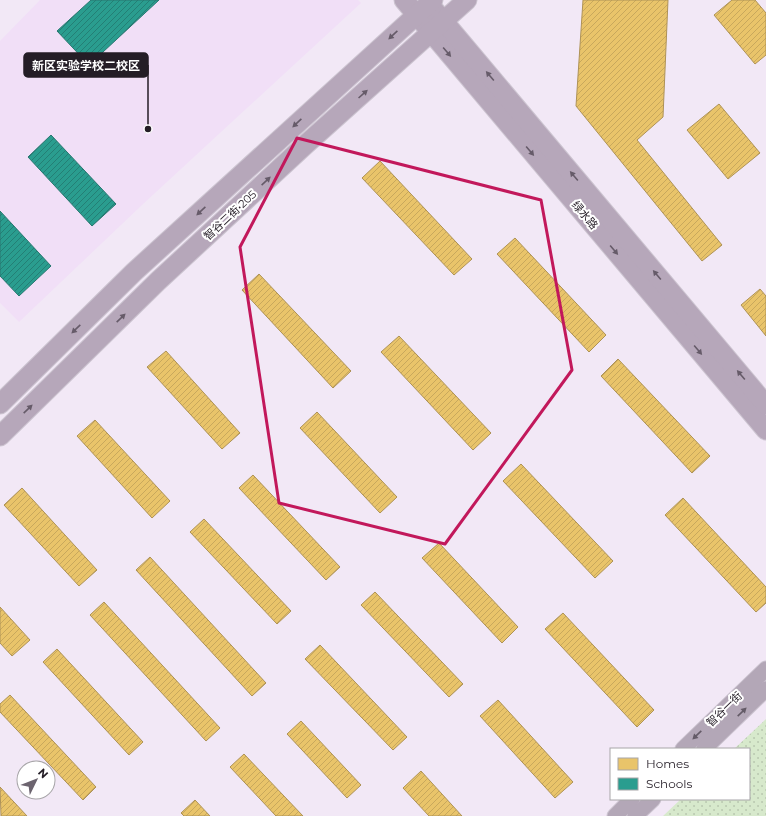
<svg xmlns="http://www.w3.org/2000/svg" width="766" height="816" font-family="Montserrat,'Noto Sans SC',sans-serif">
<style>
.built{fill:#f1dff7}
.grass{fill:url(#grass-dots)}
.homes{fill:url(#homes-hatch);stroke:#ae9256}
.schools{fill:url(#schools-hatch);stroke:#287770}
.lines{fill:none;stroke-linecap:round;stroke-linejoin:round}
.minor-casing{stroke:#ccc4d0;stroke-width:17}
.major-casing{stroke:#ccc4d0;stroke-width:21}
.minor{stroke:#b3a7b7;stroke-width:15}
.major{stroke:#b6a7ba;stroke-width:19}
.oneway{fill:#665b69}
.oneway2{fill:#645b67}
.marked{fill:none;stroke:#c2185b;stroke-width:3;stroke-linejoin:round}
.labels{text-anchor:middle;stroke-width:4;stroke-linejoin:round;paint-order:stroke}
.street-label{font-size:11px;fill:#241d26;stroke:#fff}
.leader{fill:none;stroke:#241d26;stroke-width:1.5}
.callout-dot{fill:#241d26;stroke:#fff;stroke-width:1.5}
.callout{fill:#241d26;stroke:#241d26;stroke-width:1.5}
.callout-label{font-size:12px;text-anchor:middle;font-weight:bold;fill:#fff}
</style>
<defs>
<pattern id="grass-dots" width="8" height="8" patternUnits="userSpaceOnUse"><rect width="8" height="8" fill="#d7e9cc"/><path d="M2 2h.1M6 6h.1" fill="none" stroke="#b8c7af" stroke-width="1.8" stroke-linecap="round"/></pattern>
<pattern id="homes-hatch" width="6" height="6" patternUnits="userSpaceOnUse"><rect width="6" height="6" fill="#e9c46a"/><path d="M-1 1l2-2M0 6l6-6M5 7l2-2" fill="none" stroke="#c8a85c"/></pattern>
<pattern id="schools-hatch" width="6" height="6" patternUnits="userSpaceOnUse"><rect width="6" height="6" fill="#2a9d8f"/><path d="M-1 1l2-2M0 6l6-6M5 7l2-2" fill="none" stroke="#247f75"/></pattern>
</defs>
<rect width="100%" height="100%" fill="#f2e8f6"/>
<path class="built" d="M 40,0 L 358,0 L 361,3 L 142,205 L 19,322 L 0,303 L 0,41 Z"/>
<path class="grass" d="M 766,719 L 766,816 L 663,816 L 681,799 L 749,799 L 749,749 L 734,749 Z"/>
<g class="homes">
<path d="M 583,0 L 668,0 L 663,117 L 637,140 L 722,245 L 702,261 L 576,106 Z"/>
<path d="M 732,0 L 755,0 L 766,13 L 766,55 L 755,64 L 714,15 Z"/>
<path d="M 719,104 L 760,153 L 728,179 L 687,130 Z"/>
<path d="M 380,161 L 472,259 L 454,275 L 362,178 Z"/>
<path d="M 515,238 L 606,335 L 589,352 L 497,254 Z"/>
<path d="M 259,274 L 351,371 L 333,388 L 242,290 Z"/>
<path d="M 760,289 L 766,296 L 766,336 L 741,305 Z"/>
<path d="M 399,336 L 491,433 L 473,450 L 381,352 Z"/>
<path d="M 166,351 L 240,433 L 222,449 L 147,367 Z"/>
<path d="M 618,359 L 710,456 L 692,473 L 601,376 Z"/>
<path d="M 317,412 L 397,497 L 380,513 L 300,428 Z"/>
<path d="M 95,420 L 170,501 L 152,518 L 77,436 Z"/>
<path d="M 521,464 L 613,561 L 595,578 L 503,481 Z"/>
<path d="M 253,475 L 340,567 L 326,580 L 239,488 Z"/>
<path d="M 22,488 L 97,570 L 79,586 L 4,505 Z"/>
<path d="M 683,498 L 766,587 L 766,603 L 756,612 L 665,515 Z"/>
<path d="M 204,519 L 291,611 L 277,624 L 190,532 Z"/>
<path d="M 439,543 L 518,627 L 502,643 L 422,558 Z"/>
<path d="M 150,557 L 266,683 L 252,696 L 136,570 Z"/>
<path d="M 375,592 L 463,684 L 449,697 L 361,605 Z"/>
<path d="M 104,602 L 220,728 L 206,741 L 90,615 Z"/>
<path d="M 0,607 L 30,640 L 12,656 L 0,643 Z"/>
<path d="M 563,613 L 654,710 L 637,727 L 545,629 Z"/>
<path d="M 320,645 L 407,737 L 393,750 L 305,659 Z"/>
<path d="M 57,649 L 143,742 L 129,755 L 43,662 Z"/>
<path d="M 10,695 L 96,787 L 83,800 L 0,712 L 0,704 Z"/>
<path d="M 498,700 L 573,782 L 555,798 L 480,716 Z"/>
<path d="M 301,721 L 361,785 L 347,798 L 287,734 Z"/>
<path d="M 244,754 L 303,816 L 276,816 L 230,767 Z"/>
<path d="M 421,771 L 462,816 L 429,816 L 403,788 Z"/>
<path d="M 0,787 L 27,816 L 1,816 Z"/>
<path d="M 195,800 L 210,816 L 184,816 L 181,813 Z"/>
</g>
<g class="schools">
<path d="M 91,0 L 159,0 L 89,65 L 57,31 Z"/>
<path d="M 51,135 L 116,204 L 92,226 L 28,157 Z"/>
<path d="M 0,211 L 51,266 L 19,296 L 0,276 Z"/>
</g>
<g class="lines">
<g class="minor-casing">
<g id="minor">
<path d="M 683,749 L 766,669"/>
<path d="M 704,749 L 766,689"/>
<path d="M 615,816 L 632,799"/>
<path d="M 635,816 L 653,799"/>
</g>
</g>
<g class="major-casing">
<g id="major">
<path d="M 404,0 L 766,430"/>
<path d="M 435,11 L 766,405"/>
<path d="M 0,404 L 134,272 L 433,0"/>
<path d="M 0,436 L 158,281 L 305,145 L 467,0"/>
</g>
</g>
<use href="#minor" class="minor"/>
<use href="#major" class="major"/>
</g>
<defs><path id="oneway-solid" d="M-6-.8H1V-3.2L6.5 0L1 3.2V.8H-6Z"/></defs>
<g class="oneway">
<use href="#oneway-solid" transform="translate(393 35) rotate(137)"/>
<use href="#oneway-solid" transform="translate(447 52) rotate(50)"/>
<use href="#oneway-solid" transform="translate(490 76) rotate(-130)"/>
<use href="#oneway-solid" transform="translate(363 94) rotate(-42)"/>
<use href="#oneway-solid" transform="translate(297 123) rotate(137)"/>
<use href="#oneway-solid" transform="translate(530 151) rotate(50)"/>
<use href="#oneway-solid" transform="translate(574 176) rotate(-130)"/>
<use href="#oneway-solid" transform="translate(266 181) rotate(-43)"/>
<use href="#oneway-solid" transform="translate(201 211) rotate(137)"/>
<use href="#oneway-solid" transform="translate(614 250) rotate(50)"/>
<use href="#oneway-solid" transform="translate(657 275) rotate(-130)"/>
<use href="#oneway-solid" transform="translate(121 318) rotate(-44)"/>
<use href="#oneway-solid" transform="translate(76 329) rotate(136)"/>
<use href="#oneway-solid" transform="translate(698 350) rotate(50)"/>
<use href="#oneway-solid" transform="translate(741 375) rotate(-130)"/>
<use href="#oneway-solid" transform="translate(28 409) rotate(-44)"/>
</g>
<g class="oneway2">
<use href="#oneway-solid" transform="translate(742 712) rotate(-44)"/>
<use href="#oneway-solid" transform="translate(697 735) rotate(136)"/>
</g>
<path class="marked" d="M 297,138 L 541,200 L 572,370 L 445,544 L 279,503 L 240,247 Z"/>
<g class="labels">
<g class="street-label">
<text transform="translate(230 215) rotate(-43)" y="4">智谷二街•205</text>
<text transform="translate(585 215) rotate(50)" y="4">绿水路</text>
<text transform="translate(724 709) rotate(-44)" y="4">智谷一街</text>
</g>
</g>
<path class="leader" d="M148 129L148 65"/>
<circle class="callout-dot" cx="148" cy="129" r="4"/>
<rect class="callout" x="24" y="53" width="124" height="24" rx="4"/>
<g class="callout-label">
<text x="86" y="70">新区实验学校二校区</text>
</g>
<rect x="610" y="748" width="140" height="52" fill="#ffffff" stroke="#a7a5a8"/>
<rect x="618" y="758" width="20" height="12" fill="#e9c46a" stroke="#a7a5a8"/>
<text x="646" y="768" font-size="12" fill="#241d26">Homes</text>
<rect x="618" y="778" width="20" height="12" fill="#2a9d8f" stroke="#a7a5a8"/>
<text x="646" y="788" font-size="12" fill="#241d26">Schools</text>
<g transform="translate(36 780) rotate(47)"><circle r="19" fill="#ffffff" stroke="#a7a5a8"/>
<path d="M0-3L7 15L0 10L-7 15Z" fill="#6c646f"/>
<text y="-6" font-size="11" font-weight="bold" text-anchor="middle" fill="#241d26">N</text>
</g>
</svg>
